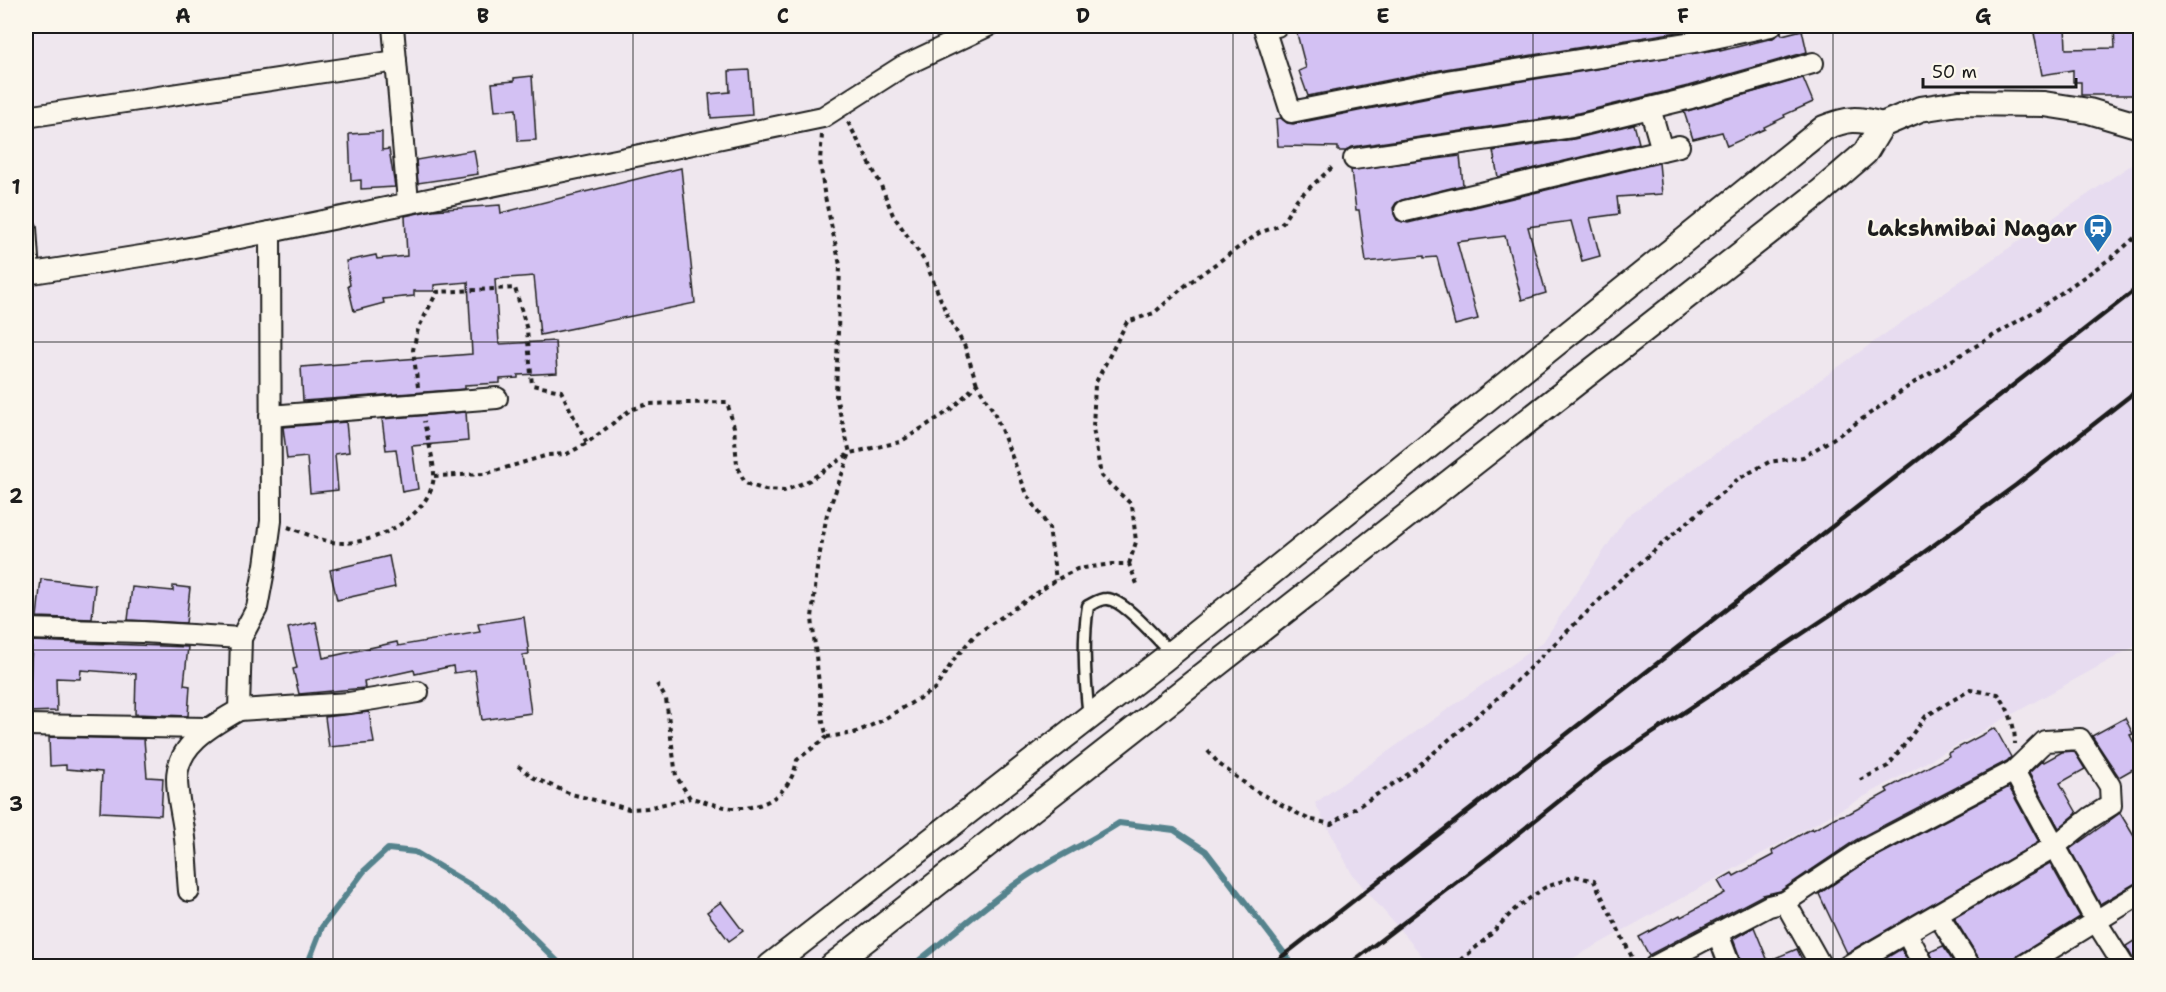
<svg xmlns="http://www.w3.org/2000/svg" width="2166" height="992" font-family="'Shantell Sans',sans-serif">
<style>
.built{fill:#e7dcf0}
.lines{fill:none;stroke-linecap:round;stroke-linejoin:round}
.stream{stroke:#55838d;stroke-width:6}
.building{fill:#d3c1f3;stroke:#1c1c1c;stroke-width:1.5}
.service-casing{stroke:#1c1c1c;stroke-width:15}
.minor-casing{stroke:#1c1c1c;stroke-width:24}
.tertiary-casing{stroke:#1c1c1c;stroke-width:28}
.path{stroke:#1c1c1c;stroke-width:4;stroke-dasharray:4.5 4.5;stroke-linecap:butt}
.service{stroke:#fbf7ec;stroke-width:10}
.minor{stroke:#fbf7ec;stroke-width:20}
.tertiary{stroke:#fbf7ec;stroke-width:24}
.rail{stroke:#1c1c1c;stroke-width:4.5}
.grid{fill:none;stroke:#1c1c1c;stroke-width:1.5;stroke-opacity:0.55}
.labels{text-anchor:middle;stroke-width:4.5;stroke-linejoin:round;paint-order:stroke}
.poi-label{font-size:22px;font-weight:bold;fill:#1c1c1c;stroke:#fbf7ec;text-anchor:end}
.neatline{fill:none;stroke:#1c1c1c;stroke-width:2}
.grid-label{font-size:20px;text-anchor:middle;font-weight:bold;fill:#1c1c1c}
</style>
<rect width="100%" height="100%" fill="#efe7ee"/>
<filter id="ink" filterUnits="userSpaceOnUse"><feTurbulence type="fractalNoise" baseFrequency=".0167" numOctaves="2"/><feDisplacementMap in="SourceGraphic" scale="12" xChannelSelector="R" yChannelSelector="G"/><feConvolveMatrix kernelMatrix="1 2 1 2 8 2 1 2 1" color-interpolation-filters="sRGB"/></filter>
<g filter="url(#ink)">
<path class="built" d="M 2140,159 L 2140,649 L 2137,645 L 1559,966 L 1431,966 L 1352,874 L 1315,803 L 1543,642 L 1627,516 L 1953,286 Z"/>
<g class="lines">
<g class="stream">
<path d="M 313,966 L 310,958 L 322,927 L 364,871 L 388,849 L 415,852 L 494,899 L 562,966"/>
<path d="M 912,966 C 948,938 983,907 1020,881 C 1052,858 1087,844 1119,823 L 1174,830 L 1206,851 L 1294,966"/>
</g>
</g>
<g class="building">
<path d="M 1295,26 L 1715,26 L 1445,69 L 1308,96 L 1299,71 L 1306,68 Z"/>
<path d="M 2035,26 L 2065,26 L 2066,49 L 2115,48 L 2114,27 L 2140,27 L 2140,95 L 2081,95 L 2081,82 L 2073,82 L 2073,70 L 2042,75 L 2034,33 L 2038,32 Z"/>
<path d="M 1802,30 L 1807,52 L 1688,86 L 1570,115 L 1352,147 L 1346,151 L 1338,151 L 1338,147 L 1278,146 L 1276,119 L 1281,118 L 1287,123 L 1293,124 L 1449,93 L 1720,49 L 1720,51 L 1773,38 L 1781,32 L 1782,35 Z"/>
<path d="M 749,70 L 752,115 L 711,118 L 709,94 L 730,92 L 729,71 Z"/>
<path d="M 532,76 L 536,140 L 518,141 L 516,109 L 495,111 L 492,83 L 514,81 L 514,78 Z"/>
<path d="M 1803,78 L 1813,102 L 1784,115 L 1785,117 L 1764,127 L 1765,129 L 1727,146 L 1722,132 L 1693,139 L 1684,112 Z"/>
<path d="M 1634,124 L 1639,143 L 1498,177 L 1493,151 L 1574,139 Z"/>
<path d="M 382,132 L 382,150 L 389,149 L 395,187 L 361,189 L 361,180 L 351,181 L 349,134 Z"/>
<path d="M 474,150 L 478,174 L 418,183 L 416,160 Z"/>
<path d="M 1460,156 L 1463,185 L 1402,200 L 1396,203 L 1393,208 L 1394,214 L 1397,220 L 1408,223 L 1659,163 L 1662,194 L 1617,197 L 1619,214 L 1590,218 L 1600,256 L 1582,261 L 1571,221 L 1528,227 L 1546,293 L 1522,300 L 1505,236 L 1457,242 L 1478,319 L 1455,325 L 1437,257 L 1424,258 L 1424,256 L 1366,262 L 1359,210 L 1356,210 L 1351,170 Z"/>
<path d="M 681,168 L 695,303 L 540,335 L 534,276 L 495,279 L 499,344 L 555,341 L 557,373 L 518,375 L 518,378 L 500,379 L 500,383 L 465,385 L 465,389 L 303,401 L 301,367 L 472,354 L 468,282 L 434,285 L 434,291 L 414,291 L 414,296 L 383,299 L 384,303 L 354,311 L 348,286 L 350,285 L 346,261 L 376,255 L 377,259 L 407,256 L 405,216 L 432,210 L 500,205 L 501,213 Z"/>
<path d="M 466,412 L 468,441 L 412,446 L 418,489 L 402,492 L 396,449 L 386,450 L 382,419 Z"/>
<path d="M 346,422 L 349,452 L 335,454 L 338,490 L 310,493 L 307,457 L 287,459 L 283,427 Z"/>
<path d="M 389,556 L 395,587 L 337,600 L 330,570 Z"/>
<path d="M 41,579 L 95,585 L 92,619 L 37,617 Z"/>
<path d="M 173,586 L 190,588 L 186,623 L 128,620 L 132,587 L 173,591 Z"/>
<path d="M 524,617 L 529,654 L 523,655 L 531,713 L 482,720 L 475,670 L 454,673 L 453,666 L 415,674 L 414,670 L 364,681 L 365,688 L 299,694 L 293,669 L 297,668 L 288,628 L 316,622 L 323,658 L 397,642 L 398,646 L 480,632 L 478,624 Z"/>
<path d="M 32,641 L 188,647 L 184,685 L 190,686 L 188,716 L 135,714 L 136,674 L 81,670 L 80,679 L 56,678 L 57,711 L 28,712 L 27,688 L 30,688 Z"/>
<path d="M 369,712 L 374,743 L 329,747 L 325,717 Z"/>
<path d="M 2125,718 L 2133,734 L 2130,735 L 2140,755 L 2140,765 L 2119,777 L 2092,736 Z"/>
<path d="M 1995,728 L 2011,757 L 2007,761 L 1856,840 L 1780,891 L 1763,895 L 1649,955 L 1639,937 L 1680,915 L 1681,917 L 1725,893 L 1718,881 L 1732,873 L 1734,876 L 1773,855 L 1772,851 L 1812,828 L 1813,830 L 1836,817 L 1850,813 L 1888,792 L 1886,789 L 1949,756 L 1948,753 Z"/>
<path d="M 49,737 L 144,739 L 147,777 L 163,778 L 161,815 L 100,812 L 102,772 L 66,769 L 66,765 L 50,766 Z"/>
<path d="M 2074,751 L 2085,769 L 2060,783 L 2077,813 L 2059,828 L 2029,773 L 2043,760 L 2044,762 L 2062,752 Z"/>
<path d="M 2009,787 L 2039,842 L 1847,953 L 1819,894 L 1868,861 Z"/>
<path d="M 2120,813 L 2135,838 L 2140,835 L 2140,882 L 2134,884 L 2100,904 L 2070,849 Z"/>
<path d="M 2050,863 L 2080,917 L 2017,956 L 2012,961 L 2011,966 L 1982,966 L 1980,960 L 1954,918 Z"/>
<path d="M 721,902 L 743,931 L 729,941 L 707,912 Z"/>
<path d="M 1754,927 L 1768,961 L 1797,949 L 1805,966 L 1743,966 L 1733,939 Z"/>
<path d="M 2140,937 L 2140,966 L 2136,966 L 2134,960 L 2126,946 Z"/>
<path d="M 1943,946 L 1956,966 L 1936,966 L 1930,952 Z"/>
<path d="M 1901,949 L 1911,966 L 1877,966 L 1876,964 Z"/>
</g>
<g class="lines">
<g class="service-casing">
<path id="service" d="M 1089,717 C 1085,682 1082,642 1088,606 C 1094,603 1099,599 1106,599 C 1123,598 1159,641 1171,653"/>
</g>
<g class="minor-casing">
<g id="minor">
<path d="M 393,26 L 408,202"/>
<path d="M 1277,26 L 1264,28 L 1291,112 L 1447,81 L 1700,41 L 1771,26"/>
<path d="M 1650,108 L 1662,150"/>
<path d="M 26,117 L 396,61"/>
<path d="M 1354,159 L 1572,127 L 1691,98 L 1813,63"/>
<path d="M 1405,211 L 1679,146"/>
<path d="M 26,228 L 29,274"/>
<path d="M 26,274 L 179,250 L 270,232 L 823,117 L 903,66 L 988,26"/>
<path d="M 270,416 L 497,398"/>
<path d="M 26,629 L 142,632 L 241,638"/>
<path d="M 239,710 L 349,703 L 418,692"/>
<path d="M 26,725 L 207,728"/>
<path d="M 2014,771 L 2097,923 L 2124,966"/>
<path d="M 189,891 C 187,870 187,850 184,830 C 182,814 177,796 177,779 C 177,744 213,725 239,710 L 241,638 L 257,608 L 265,565 L 271,521 L 270,232"/>
<path d="M 1785,902 L 1821,966"/>
<path d="M 1938,915 L 1970,966"/>
<path d="M 1718,934 L 1730,966"/>
<path d="M 1907,934 L 1924,966"/>
<path d="M 1655,966 L 1769,906 L 1785,902 L 1862,851 L 2014,771 L 2045,741 L 2080,739 L 2110,786 L 2111,805 L 2090,818 L 2055,846 L 1848,966"/>
<path d="M 2023,966 L 2140,894"/>
</g>
</g>
<g class="tertiary-casing">
<g id="tertiary">
<path d="M 770,966 L 1164,659 L 1824,128 C 1848,118 1857,118 1882,125"/>
<path d="M 832,966 L 1820,192 L 1865,153 L 1882,125 L 1920,109 L 1959,103 L 2044,104 L 2089,111 L 2140,126"/>
</g>
</g>
<g class="path">
<path d="M 848,122 L 880,183 L 893,215 L 926,263 L 947,315 L 965,347 L 977,384"/>
<path d="M 822,135 L 820,160 L 824,192 L 840,265 L 836,397 L 850,453 L 827,514 L 817,569 L 812,618 L 823,722 L 827,737 L 854,733 L 879,722 L 935,689 L 955,658 L 975,635 L 1056,580 L 1077,569 L 1112,564 L 1129,564 L 1137,584"/>
<path d="M 418,387 L 413,350 L 418,329 L 437,292 L 515,288 L 527,330 L 532,385 L 561,391 L 587,443"/>
<path d="M 434,476 L 485,474 L 548,455 L 567,454 L 587,443 L 630,410 L 648,404 L 727,402 L 734,427 L 737,465 L 745,483 L 765,490 L 784,491 L 810,480 L 850,453 L 900,442 L 949,411 L 977,384 L 994,412 L 1027,494 L 1049,528 L 1056,580"/>
<path d="M 288,527 C 302,532 317,539 332,542 C 369,549 432,517 434,475 C 434,460 427,437 424,421"/>
<path d="M 1129,564 L 1136,542 L 1132,505 L 1101,476 L 1093,428 L 1095,384 L 1127,322 L 1154,313 L 1186,285 L 1259,233 L 1281,225 L 1297,199 L 1335,165"/>
<path d="M 657,684 L 666,699 L 676,776 L 690,798 C 705,801 721,808 736,808 C 768,809 792,790 797,760 L 827,737"/>
<path d="M 1208,751 L 1219,764 L 1254,790 L 1308,819 L 1331,824 L 1410,773 L 1507,690 L 1620,580 L 1738,479 L 1769,462 L 1803,457 L 1839,435 L 1915,382 L 2035,311 L 2114,256 L 2140,233"/>
<path d="M 518,766 L 534,778 L 571,794 L 629,809 L 647,808 L 690,798"/>
<path d="M 1860,780 L 1888,766 L 1926,716 L 1970,690 L 1998,694 C 2009,708 2015,726 2015,744"/>
<path d="M 1454,966 L 1487,938 L 1515,909 L 1544,888 L 1575,876 L 1594,881 L 1635,963"/>
</g>
<use href="#service" class="service"/>
<use href="#minor" class="minor"/>
<use href="#tertiary" class="tertiary"/>
<g class="rail">
<path d="M 1270,966 L 2140,286"/>
<path d="M 1347,966 L 1493,854 L 1600,768 L 1916,558 L 2016,485 L 2140,388"/>
</g>
</g>
</g>
<path class="grid" d="M 333,26 L 333,966M 633,26 L 633,966M 933,26 L 933,966M 1233,26 L 1233,966M 1533,26 L 1533,966M 1833,26 L 1833,966M 26,342 L 2140,342M 26,650 L 2140,650"/>
<defs>
<g id="station-pin" transform="scale(1.5)"><path d="M0 17L-7.5 6A9.5 9.5 0 1 1 7.5 6Z" fill="#1f6fb2" stroke="#fbf7ec"/><path d="M-3-6H3Q5-6 5-4V2Q5 4 3 4L4.5 6H3L1.5 4h-3L-3 6H-4.5L-3 4Q-5 4-5 2V-4Q-5-6-3-6ZM-3.5-4v3h7v-3ZM-3.5 1v1.5H-2V1ZM2 1v1.5H3.5V1Z" fill="#fff"/></g>
</defs>
<g fill-rule="evenodd">
<use href="#station-pin" x="2098" y="228"/>
</g>
<g class="labels">
<g class="poi-label">
<text x="2077" y="236">Lakshmibai Nagar</text>
</g>
</g>
<rect width="2166" height="992" fill="none" stroke="#fbf7ec" stroke-width="66"/>
<path d="M1923 78v9h153v-9" fill="none" stroke="#1c1c1c" stroke-width="3"/>
<text x="1932" y="78" font-size="18" fill="#1c1c1c" stroke="#fbf7ec" stroke-width="4.5" paint-order="stroke">50 m</text>
<rect x="33" y="33" width="2100" height="926" class="neatline"/>
<g class="grid-label">
<text x="183" y="23">A</text>
<text x="483" y="23">B</text>
<text x="783" y="23">C</text>
<text x="1083" y="23">D</text>
<text x="1383" y="23">E</text>
<text x="1683" y="23">F</text>
<text x="1983" y="23">G</text>
<text x="16" y="194">1</text>
<text x="16" y="503">2</text>
<text x="16" y="811">3</text>
</g>
</svg>
